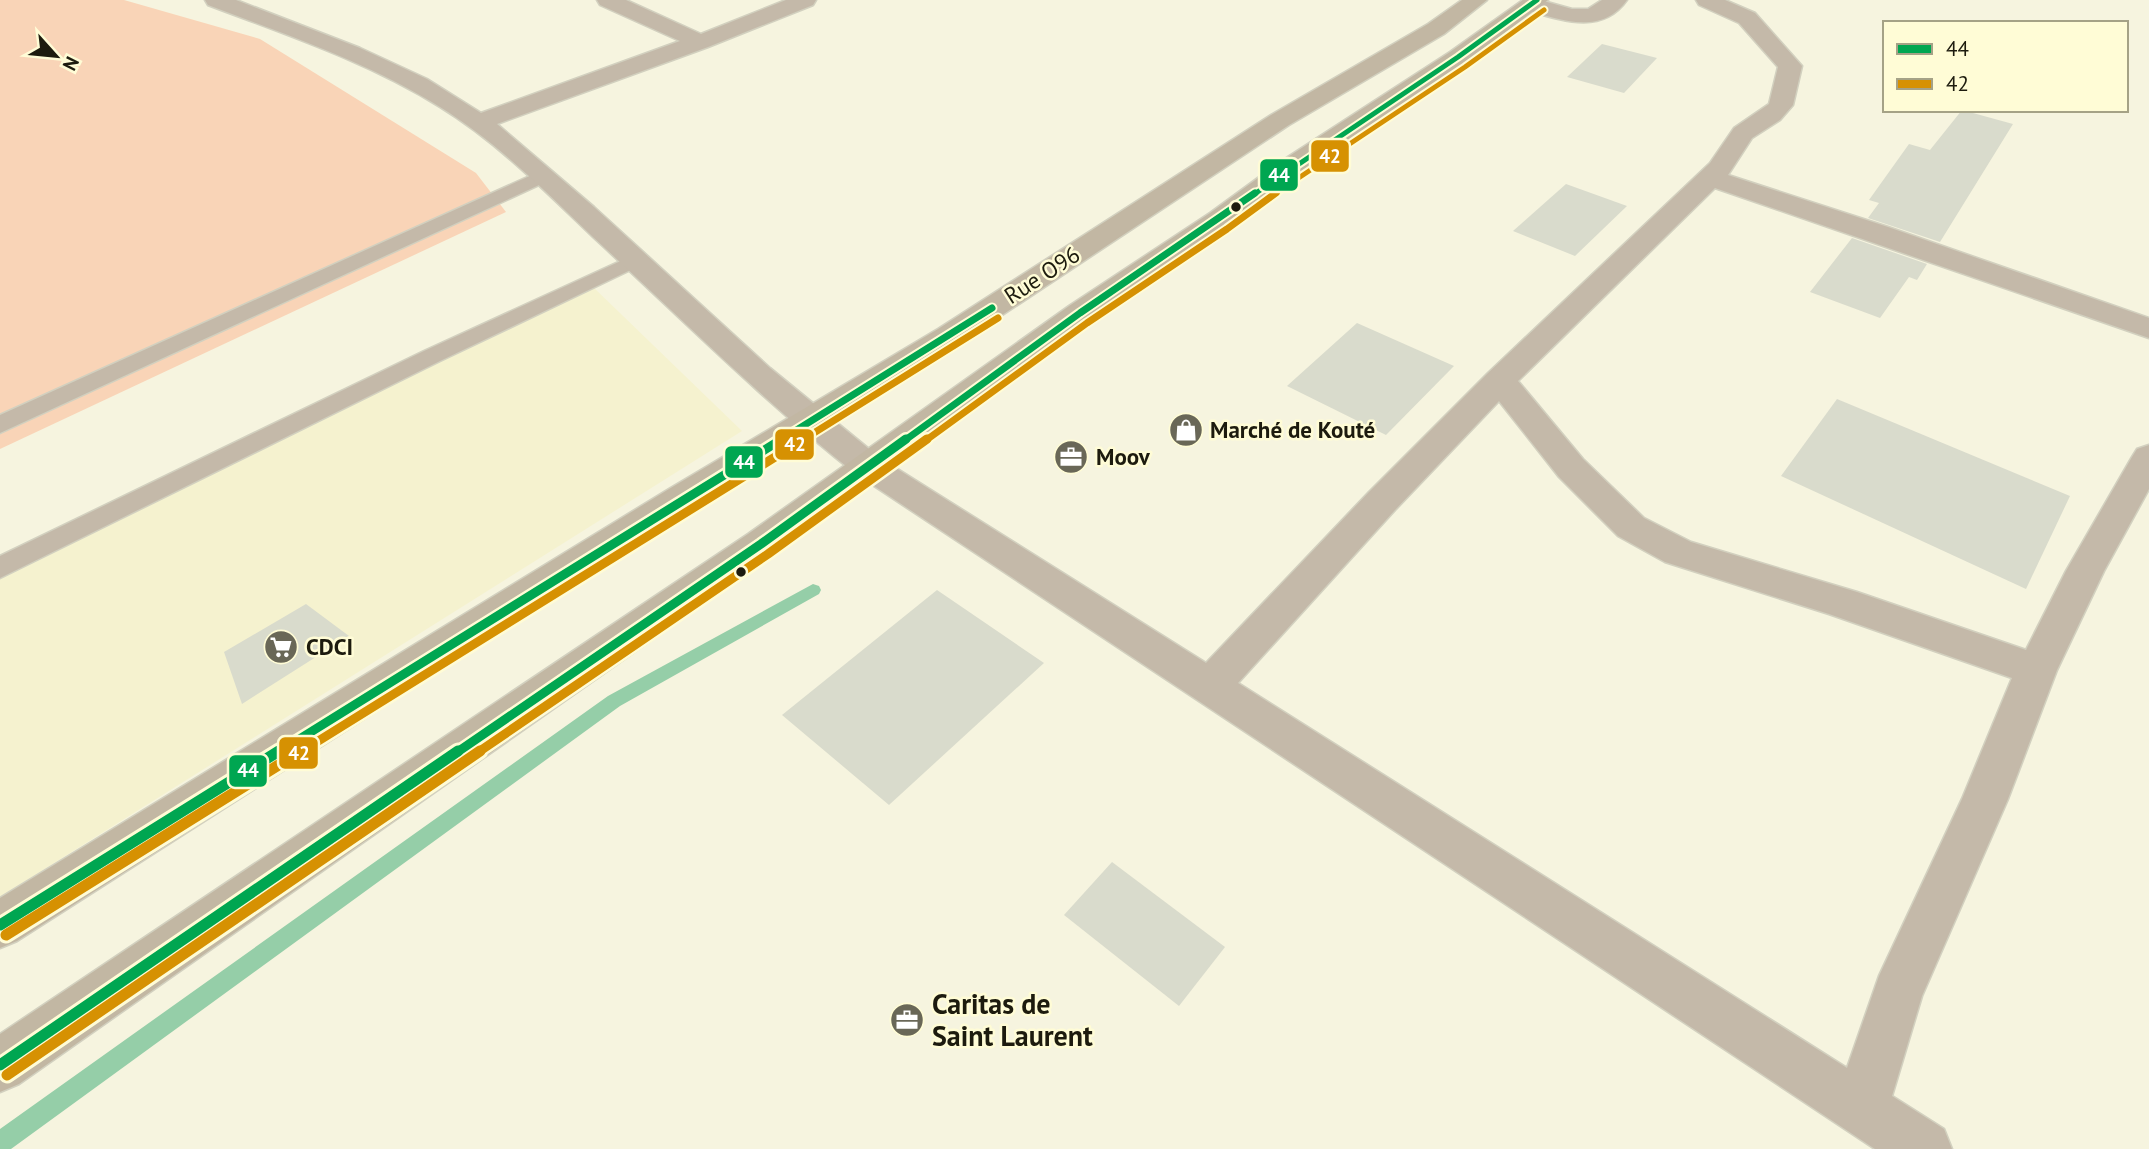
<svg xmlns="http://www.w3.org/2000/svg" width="2149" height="1149" font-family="'PT Sans',sans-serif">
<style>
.built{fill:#f5f2cf}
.green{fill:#f9d4b7}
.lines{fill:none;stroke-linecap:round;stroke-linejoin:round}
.stream{fill:#95cea8;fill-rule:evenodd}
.building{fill:#d9dbcc}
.service-casing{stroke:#d2d0bf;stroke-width:3}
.minor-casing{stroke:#d2d0bf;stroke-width:3}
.secondary-casing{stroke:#d2d0bf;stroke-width:3}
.service{fill:#c4b9a9;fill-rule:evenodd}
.minor{fill:#c4b9a9;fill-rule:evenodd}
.secondary{fill:#c2b7a3;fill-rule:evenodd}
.bus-1-far3-casing{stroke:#fffcd6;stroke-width:9}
.bus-1-far2-casing{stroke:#fffcd6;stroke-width:11}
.bus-1-far1-casing{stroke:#fffcd6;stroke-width:14}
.bus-1-casing{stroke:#fffcd6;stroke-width:17}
.bus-2-far3-casing{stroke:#fffcd6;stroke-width:9}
.bus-2-far2-casing{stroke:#fffcd6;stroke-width:11}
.bus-2-far1-casing{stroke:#fffcd6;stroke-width:14}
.bus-2-casing{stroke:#fffcd6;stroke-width:17}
.bus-1-far3{stroke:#00a651;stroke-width:5}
.bus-1-far2{stroke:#00a651;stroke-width:7}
.bus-1-far1{stroke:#00a651;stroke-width:9}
.bus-1{stroke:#00a651;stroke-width:11}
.bus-2-far3{stroke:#d69102;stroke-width:5}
.bus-2-far2{stroke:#d69102;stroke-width:7}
.bus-2-far1{stroke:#d69102;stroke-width:9}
.bus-2{stroke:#d69102;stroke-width:11}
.bus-dot{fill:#1d1b0e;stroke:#fffcd6;stroke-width:2.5}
.labels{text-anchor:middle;stroke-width:5;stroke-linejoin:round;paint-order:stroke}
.street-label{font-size:23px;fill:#1d1b0e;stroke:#fffcd6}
.poi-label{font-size:23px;font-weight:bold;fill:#1d1b0e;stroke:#fffcd6;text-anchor:start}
.near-poi-label{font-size:28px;font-weight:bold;fill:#1d1b0e;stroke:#fffcd6;text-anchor:start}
.line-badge{stroke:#fffcd6;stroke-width:2.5}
.badge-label{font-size:19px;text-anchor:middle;font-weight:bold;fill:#fff}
</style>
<rect width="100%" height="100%" fill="#f6f4df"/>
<path class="built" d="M 591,285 L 742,431 L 0,897 L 0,570 Z"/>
<path class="green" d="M 0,0 L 124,0 L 260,39 L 476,173 L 506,212 L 0,449 Z"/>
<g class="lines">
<path class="stream" d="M 813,584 L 819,586 L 821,590 L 819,594 L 620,706 L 11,1149 L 0,1149 L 0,1129 L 608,696 Z"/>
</g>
<g class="building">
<path d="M 1602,44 L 1657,58 L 1624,93 L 1567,77 Z"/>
<path d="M 1962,110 L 2013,124 L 1940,242 L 1868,218 L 1879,203 L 1869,200 L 1909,144 L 1930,150 Z"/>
<path d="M 1566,184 L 1627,206 L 1575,256 L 1513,231 Z"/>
<path d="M 1852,238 L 1927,264 L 1917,280 L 1909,277 L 1880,318 L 1810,292 Z"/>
<path d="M 1357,323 L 1454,366 L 1386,435 L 1287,386 Z"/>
<path d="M 1837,399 L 2070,496 L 2026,589 L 1781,476 Z"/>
<path d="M 937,590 L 1044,663 L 889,805 L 782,715 Z"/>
<path d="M 306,604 L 349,636 L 242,704 L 224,652 Z"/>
<path d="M 1112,862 L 1225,947 L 1179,1006 L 1064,915 Z"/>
</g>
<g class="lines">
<g class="service-casing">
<g id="service">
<path d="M 543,170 L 553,176 L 550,180 L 0,433 L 0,415 Z"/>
<path d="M 636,254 L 643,256 L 647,260 L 643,264 L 440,361 L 0,578 L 0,556 L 424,351 Z"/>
</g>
</g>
<g class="minor-casing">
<g id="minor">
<path d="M 205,0 L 236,0 L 360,48 L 427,79 L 481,113 L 680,41 L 600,5 L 597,0 L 626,0 L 701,34 L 786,0 L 816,0 L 813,5 L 708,47 L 497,124 L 594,207 L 770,368 L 880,458 L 1206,663 L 1369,492 L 1488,373 L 1710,163 L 1734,128 L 1769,104 L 1778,67 L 1739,23 L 1699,5 L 1696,0 L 1725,0 L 1755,13 L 1802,66 L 1793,105 L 1780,120 L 1752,138 L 1728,175 L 1888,227 L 2149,318 L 2149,338 L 1715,188 L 1518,381 L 1583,459 L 1644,518 L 1691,542 L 1857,592 L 2026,650 L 2066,571 L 2132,457 L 2137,449 L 2149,445 L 2149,489 L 2104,571 L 2057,670 L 2008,799 L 1922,996 L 1892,1096 L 1944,1129 L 1952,1149 L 1875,1149 L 856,474 C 763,401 680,317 593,237 C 545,191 497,142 440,107 C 368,62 287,35 208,5 ZM 1499,401 L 1559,477 L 1618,536 L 1665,562 L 1829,614 L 2012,678 L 1962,799 L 1879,976 L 1847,1068 L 1238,683 L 1395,510 Z"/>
<path d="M 1523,0 L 1540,0 L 1572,9 L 1588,9 L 1602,0 L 1627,0 C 1601,37 1558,19 1523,9 L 1520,4 Z"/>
</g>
</g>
<g class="secondary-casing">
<g id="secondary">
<path d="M 1462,0 L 1487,0 L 1444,34 L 1289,125 L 960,343 L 695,507 L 17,941 L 0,948 L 0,898 L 669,489 L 938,329 L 1271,115 L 1428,24 Z"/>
<path d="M 1523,0 L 1548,0 L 1466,62 L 1295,176 L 1230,225 L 1091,320 L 774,554 L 19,1084 L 0,1092 L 0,1034 L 748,534 L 1069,306 L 1210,213 L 1277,164 L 1450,52 Z"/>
</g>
</g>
<use href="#service" class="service"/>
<use href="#minor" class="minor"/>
<use href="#secondary" class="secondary"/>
<g class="bus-1-far3-casing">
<path id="bus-1-far3" d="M 1253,195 L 1458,57 L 1537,0"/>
</g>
<g class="bus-1-far2-casing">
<g id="bus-1-far2">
<path d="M 779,441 L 992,308"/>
<path d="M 904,441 L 1080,313 L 1255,193"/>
</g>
</g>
<g class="bus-1-far1-casing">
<g id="bus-1-far1">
<path d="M 277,753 L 782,439"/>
<path d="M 456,753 L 761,544 L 906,439"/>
</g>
</g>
<g class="bus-1-casing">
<g id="bus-1">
<path d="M 0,925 L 279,751"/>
<path d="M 0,1065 L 458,751"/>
</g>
</g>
<g class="bus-2-far3-casing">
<path id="bus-2-far3" d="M 1273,195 L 1465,67 L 1544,10"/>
</g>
<g class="bus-2-far2-casing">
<g id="bus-2-far2">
<path d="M 801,441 L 998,318"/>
<path d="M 925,441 L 1087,323 L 1227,229 L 1276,193"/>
</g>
</g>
<g class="bus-2-far1-casing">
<g id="bus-2-far1">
<path d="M 299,753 L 804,439"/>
<path d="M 477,753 L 768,554 L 927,439"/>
</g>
</g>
<g class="bus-2-casing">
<g id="bus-2">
<path d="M 6,935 L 301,751"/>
<path d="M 7,1075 L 480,751"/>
</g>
</g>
<use href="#bus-1-far3" class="bus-1-far3"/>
<use href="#bus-1-far2" class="bus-1-far2"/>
<use href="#bus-1-far1" class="bus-1-far1"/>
<use href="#bus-1" class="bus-1"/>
<use href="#bus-2-far3" class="bus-2-far3"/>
<use href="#bus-2-far2" class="bus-2-far2"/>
<use href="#bus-2-far1" class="bus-2-far1"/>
<use href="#bus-2" class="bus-2"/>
</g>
<defs>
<g id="shop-disc" transform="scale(1.75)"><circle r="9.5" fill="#696757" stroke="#fffcd6"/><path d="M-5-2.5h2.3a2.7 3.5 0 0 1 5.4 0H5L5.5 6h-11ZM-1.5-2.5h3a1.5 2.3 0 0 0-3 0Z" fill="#fff"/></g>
<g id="office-disc" transform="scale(1.75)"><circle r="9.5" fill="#696757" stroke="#fffcd6"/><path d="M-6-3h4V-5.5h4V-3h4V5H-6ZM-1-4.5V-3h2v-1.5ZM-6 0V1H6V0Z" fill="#fff"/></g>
<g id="supermarket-disc" transform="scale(1.75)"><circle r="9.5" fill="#696757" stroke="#fffcd6"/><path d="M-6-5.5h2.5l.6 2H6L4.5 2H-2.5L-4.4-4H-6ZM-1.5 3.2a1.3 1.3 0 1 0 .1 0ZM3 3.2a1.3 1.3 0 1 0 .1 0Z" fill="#fff"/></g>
</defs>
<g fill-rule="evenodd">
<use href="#shop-disc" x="1186" y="430"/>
<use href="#office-disc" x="1071" y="457"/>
<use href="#supermarket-disc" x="281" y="647"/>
<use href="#office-disc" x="907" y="1020"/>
</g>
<g class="bus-dot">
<circle cx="1236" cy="207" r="6"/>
<circle cx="741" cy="572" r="6"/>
</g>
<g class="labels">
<g class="street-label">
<text transform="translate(1042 275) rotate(-33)" y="8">Rue O96</text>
</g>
<g class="poi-label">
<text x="1210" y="438">Marché de Kouté</text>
<text x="1096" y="465">Moov</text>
<text x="306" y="655">CDCI</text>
</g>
<g class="near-poi-label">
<text x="932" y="1014">Caritas de<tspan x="932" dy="32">Saint Laurent</tspan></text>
</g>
</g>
<g class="line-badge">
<rect x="1310" y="139" width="40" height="34" rx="7" fill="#d69102"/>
<rect x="1259" y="158" width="40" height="34" rx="7" fill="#00a651"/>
<rect x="774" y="428" width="41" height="33" rx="7" fill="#d69102"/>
<rect x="724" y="445" width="40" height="34" rx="7" fill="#00a651"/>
<rect x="278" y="736" width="41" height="34" rx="7" fill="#d69102"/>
<rect x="228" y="754" width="40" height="34" rx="7" fill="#00a651"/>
</g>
<g class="badge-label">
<text x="1330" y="163">42</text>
<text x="1279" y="182">44</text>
<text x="795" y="451">42</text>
<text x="744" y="469">44</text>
<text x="299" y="760">42</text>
<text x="248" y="777">44</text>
</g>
<rect x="1883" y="21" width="245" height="91" fill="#fffcd6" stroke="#a5a286" stroke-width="2"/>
<rect x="1897" y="44" width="35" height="10" fill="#00a651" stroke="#a5a286" stroke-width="2"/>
<text x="1946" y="56" font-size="21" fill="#1d1b0e">44</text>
<rect x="1897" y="79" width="35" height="10" fill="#d69102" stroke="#a5a286" stroke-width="2"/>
<text x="1946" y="91" font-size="21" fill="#1d1b0e">42</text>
<g transform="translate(56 56) rotate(117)" stroke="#fffcd6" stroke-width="5" paint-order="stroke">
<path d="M0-5L12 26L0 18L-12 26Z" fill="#1d1b0e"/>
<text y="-10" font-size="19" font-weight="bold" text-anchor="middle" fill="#1d1b0e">N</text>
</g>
</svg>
